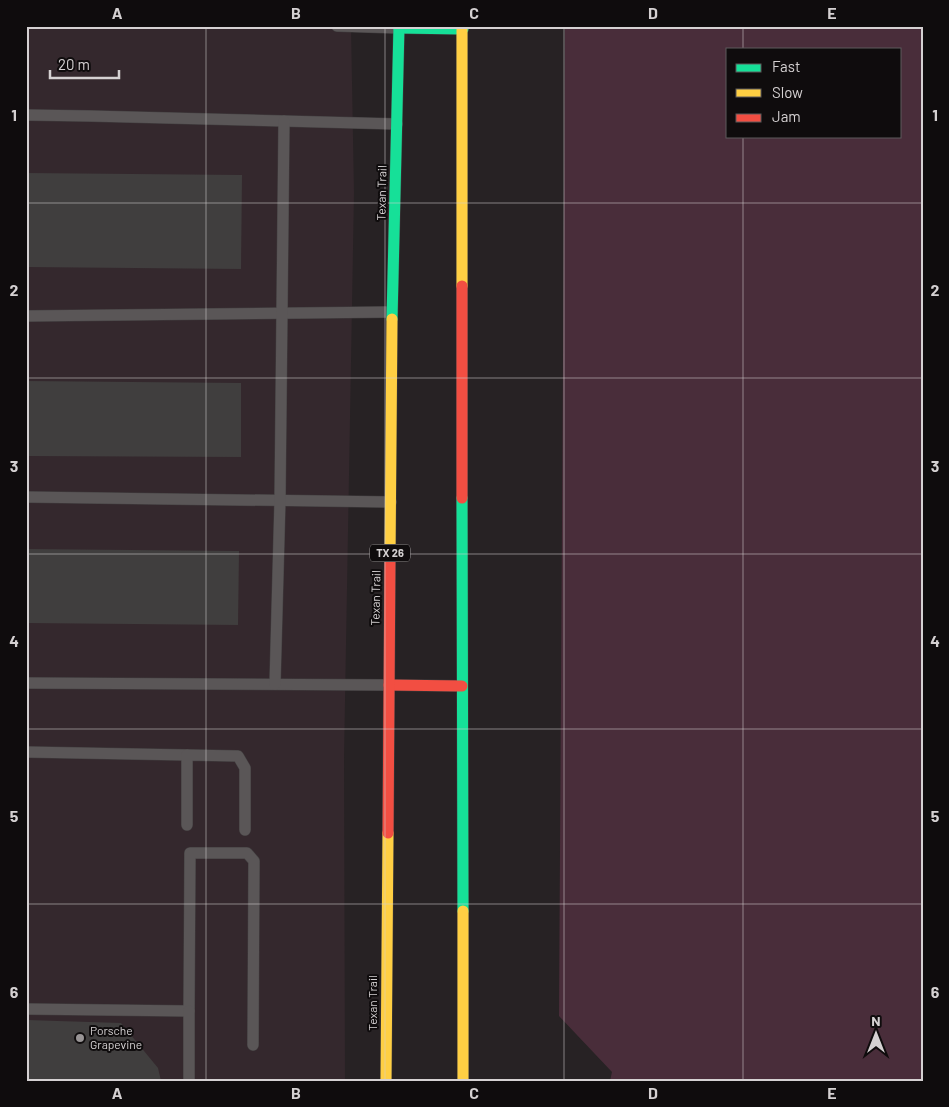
<svg xmlns="http://www.w3.org/2000/svg" width="949" height="1107" font-family="Barlow,sans-serif">
<style>
.built{fill:#34282d}
.green{fill:#492d3a;fill-rule:evenodd}
.building{fill:#403e3e}
.lines{fill:none;stroke-linecap:round;stroke-linejoin:round}
.lane-casing{stroke:#423f40;stroke-width:12}
.fast-casing{stroke:#423f40;stroke-width:12}
.slow-casing{stroke:#423f40;stroke-width:12}
.jam-casing{stroke:#423f40;stroke-width:12}
.lane{stroke:#5a5657;stroke-width:11}
.fast{stroke:#16e098;stroke-width:11}
.slow{stroke:#ffcf43;stroke-width:11}
.jam{stroke:#f24e42;stroke-width:11}
.grid{fill:none;stroke:#d5d1d2;stroke-width:1;stroke-opacity:0.55}
.poi-dot{fill:#989495;stroke:#0f0c0d;stroke-width:2}
.labels{text-anchor:middle;stroke-width:4;stroke-linejoin:round;paint-order:stroke}
.shield{fill:#0f0c0d;stroke:#9a9697;stroke-width:1}
.shield-label{font-size:11px;font-weight:bold;fill:#d5d1d2}
.street-label{font-size:12px;fill:#d5d1d2;stroke:#0f0c0d}
.poi-label{font-size:12px;fill:#d5d1d2;stroke:#0f0c0d;text-anchor:start}
.neatline{fill:none;stroke:#d5d1d2;stroke-width:2}
.grid-label{font-size:16px;text-anchor:middle;font-weight:bold;fill:#d5d1d2}
</style>
<rect width="100%" height="100%" fill="#272224"/>
<path class="built" d="M 26,26 L 351,26 L 354,193 L 344,758 L 345,1081 L 26,1081 Z"/>
<path class="green" d="M 565,26 L 923,26 L 923,1081 L 610,1081 L 612,1072 L 559,1016 ZM 728,49 L 900,49 L 900,136 L 728,136 Z"/>
<g class="building">
<path d="M 26,173 L 242,175 L 241,269 L 26,267 Z"/>
<path d="M 26,381 L 241,383 L 241,457 L 26,456 Z"/>
<path d="M 26,549 L 239,551 L 238,625 L 26,623 Z"/>
<path d="M 27,1020 L 121,1023 L 158,1068 L 161,1081 L 26,1081 Z"/>
</g>
<g class="lines">
<g class="lane-casing">
<g id="lane">
<path d="M 337,26 L 399,28"/>
<path d="M 26,115 L 90,116 L 397,124"/>
<path d="M 26,316 L 392,312"/>
<path d="M 26,497 L 391,502"/>
<path d="M 26,683 L 389,685"/>
<path d="M 275,684 L 280,500 L 284,121"/>
<path d="M 26,752 L 187,755"/>
<path d="M 187,825 L 187,755 L 238,756 L 245,768 L 245,830"/>
<path d="M 26,1009 L 189,1011 L 190,853 L 247,853 L 254,861 L 253,1045"/>
<path d="M 189,1081 L 189,1011"/>
</g>
</g>
<g class="fast-casing">
<g id="fast">
<path d="M 399,28 L 463,29"/>
<path d="M 392,319 L 399,26"/>
<path d="M 462,498 L 463,911"/>
</g>
</g>
<g class="slow-casing">
<g id="slow">
<path d="M 462,26 L 462,286"/>
<path d="M 390,556 L 392,319"/>
<path d="M 463,911 L 463,1081"/>
<path d="M 386,1081 L 388,833"/>
</g>
</g>
<g class="jam-casing">
<g id="jam">
<path d="M 462,286 L 462,498"/>
<path d="M 389,685 L 462,686"/>
<path d="M 388,833 L 390,556"/>
</g>
</g>
<use href="#lane" class="lane"/>
<use href="#fast" class="fast"/>
<use href="#slow" class="slow"/>
<use href="#jam" class="jam"/>
</g>
<path class="grid" d="M 206,26 L 206,1081M 385,26 L 385,1081M 564,26 L 564,1081M 743,26 L 743,49M 743,136 L 743,1081M 26,203 L 923,203M 26,378 L 923,378M 26,554 L 923,554M 26,729 L 923,729M 26,904 L 923,904"/>
<circle class="poi-dot" cx="80" cy="1038" r="5"/>
<g class="labels">
<rect class="shield" x="370" y="544.5" width="40" height="17" rx="4"/>
<g class="shield-label">
<text x="390" y="557">TX 26</text>
</g>
<g class="street-label">
<text transform="translate(382 193) rotate(-89)" y="4">Texan Trail</text>
<text transform="translate(376 598) rotate(-89)" y="4">Texan Trail</text>
<text transform="translate(373 1003) rotate(-90)" y="4">Texan Trail</text>
</g>
<g class="poi-label">
<text x="90" y="1035">Porsche<tspan x="90" dy="14">Grapevine</tspan></text>
</g>
</g>
<rect width="949" height="1107" fill="none" stroke="#0f0c0d" stroke-width="55"/>
<rect x="726" y="48" width="175" height="90" fill="#0f0c0d" stroke="#5e5b5c"/>
<rect x="736" y="64" width="25" height="8" fill="#16e098" stroke="#5e5b5c"/>
<text x="772" y="72" font-size="15" fill="#d5d1d2">Fast</text>
<rect x="736" y="89" width="25" height="8" fill="#ffcf43" stroke="#5e5b5c"/>
<text x="772" y="98" font-size="15" fill="#d5d1d2">Slow</text>
<rect x="736" y="114" width="25" height="8" fill="#f24e42" stroke="#5e5b5c"/>
<text x="772" y="122" font-size="15" fill="#d5d1d2">Jam</text>
<g transform="translate(876 1034)" stroke="#0f0c0d" stroke-width="4" paint-order="stroke">
<path d="M0-4L9 19L0 12L-9 19Z" fill="#d5d1d2"/>
<text y="-8" font-size="14" font-weight="bold" text-anchor="middle" fill="#d5d1d2">N</text>
</g>
<path d="M50 70v8h69v-8" fill="none" stroke="#d5d1d2" stroke-width="2.5"/>
<text x="58" y="70" font-size="15" fill="#d5d1d2" stroke="#0f0c0d" stroke-width="4" paint-order="stroke">20 m</text>
<rect x="28" y="28" width="894" height="1052" class="neatline"/>
<g class="grid-label">
<text x="117" y="19">A</text>
<text x="296" y="19">B</text>
<text x="474" y="19">C</text>
<text x="653" y="19">D</text>
<text x="832" y="19">E</text>
<text x="14" y="121">1</text>
<text x="935" y="121">1</text>
<text x="14" y="296">2</text>
<text x="935" y="296">2</text>
<text x="14" y="472">3</text>
<text x="935" y="472">3</text>
<text x="14" y="647">4</text>
<text x="935" y="647">4</text>
<text x="14" y="822">5</text>
<text x="935" y="822">5</text>
<text x="14" y="998">6</text>
<text x="935" y="998">6</text>
<text x="117" y="1099">A</text>
<text x="296" y="1099">B</text>
<text x="474" y="1099">C</text>
<text x="653" y="1099">D</text>
<text x="832" y="1099">E</text>
</g>
</svg>
